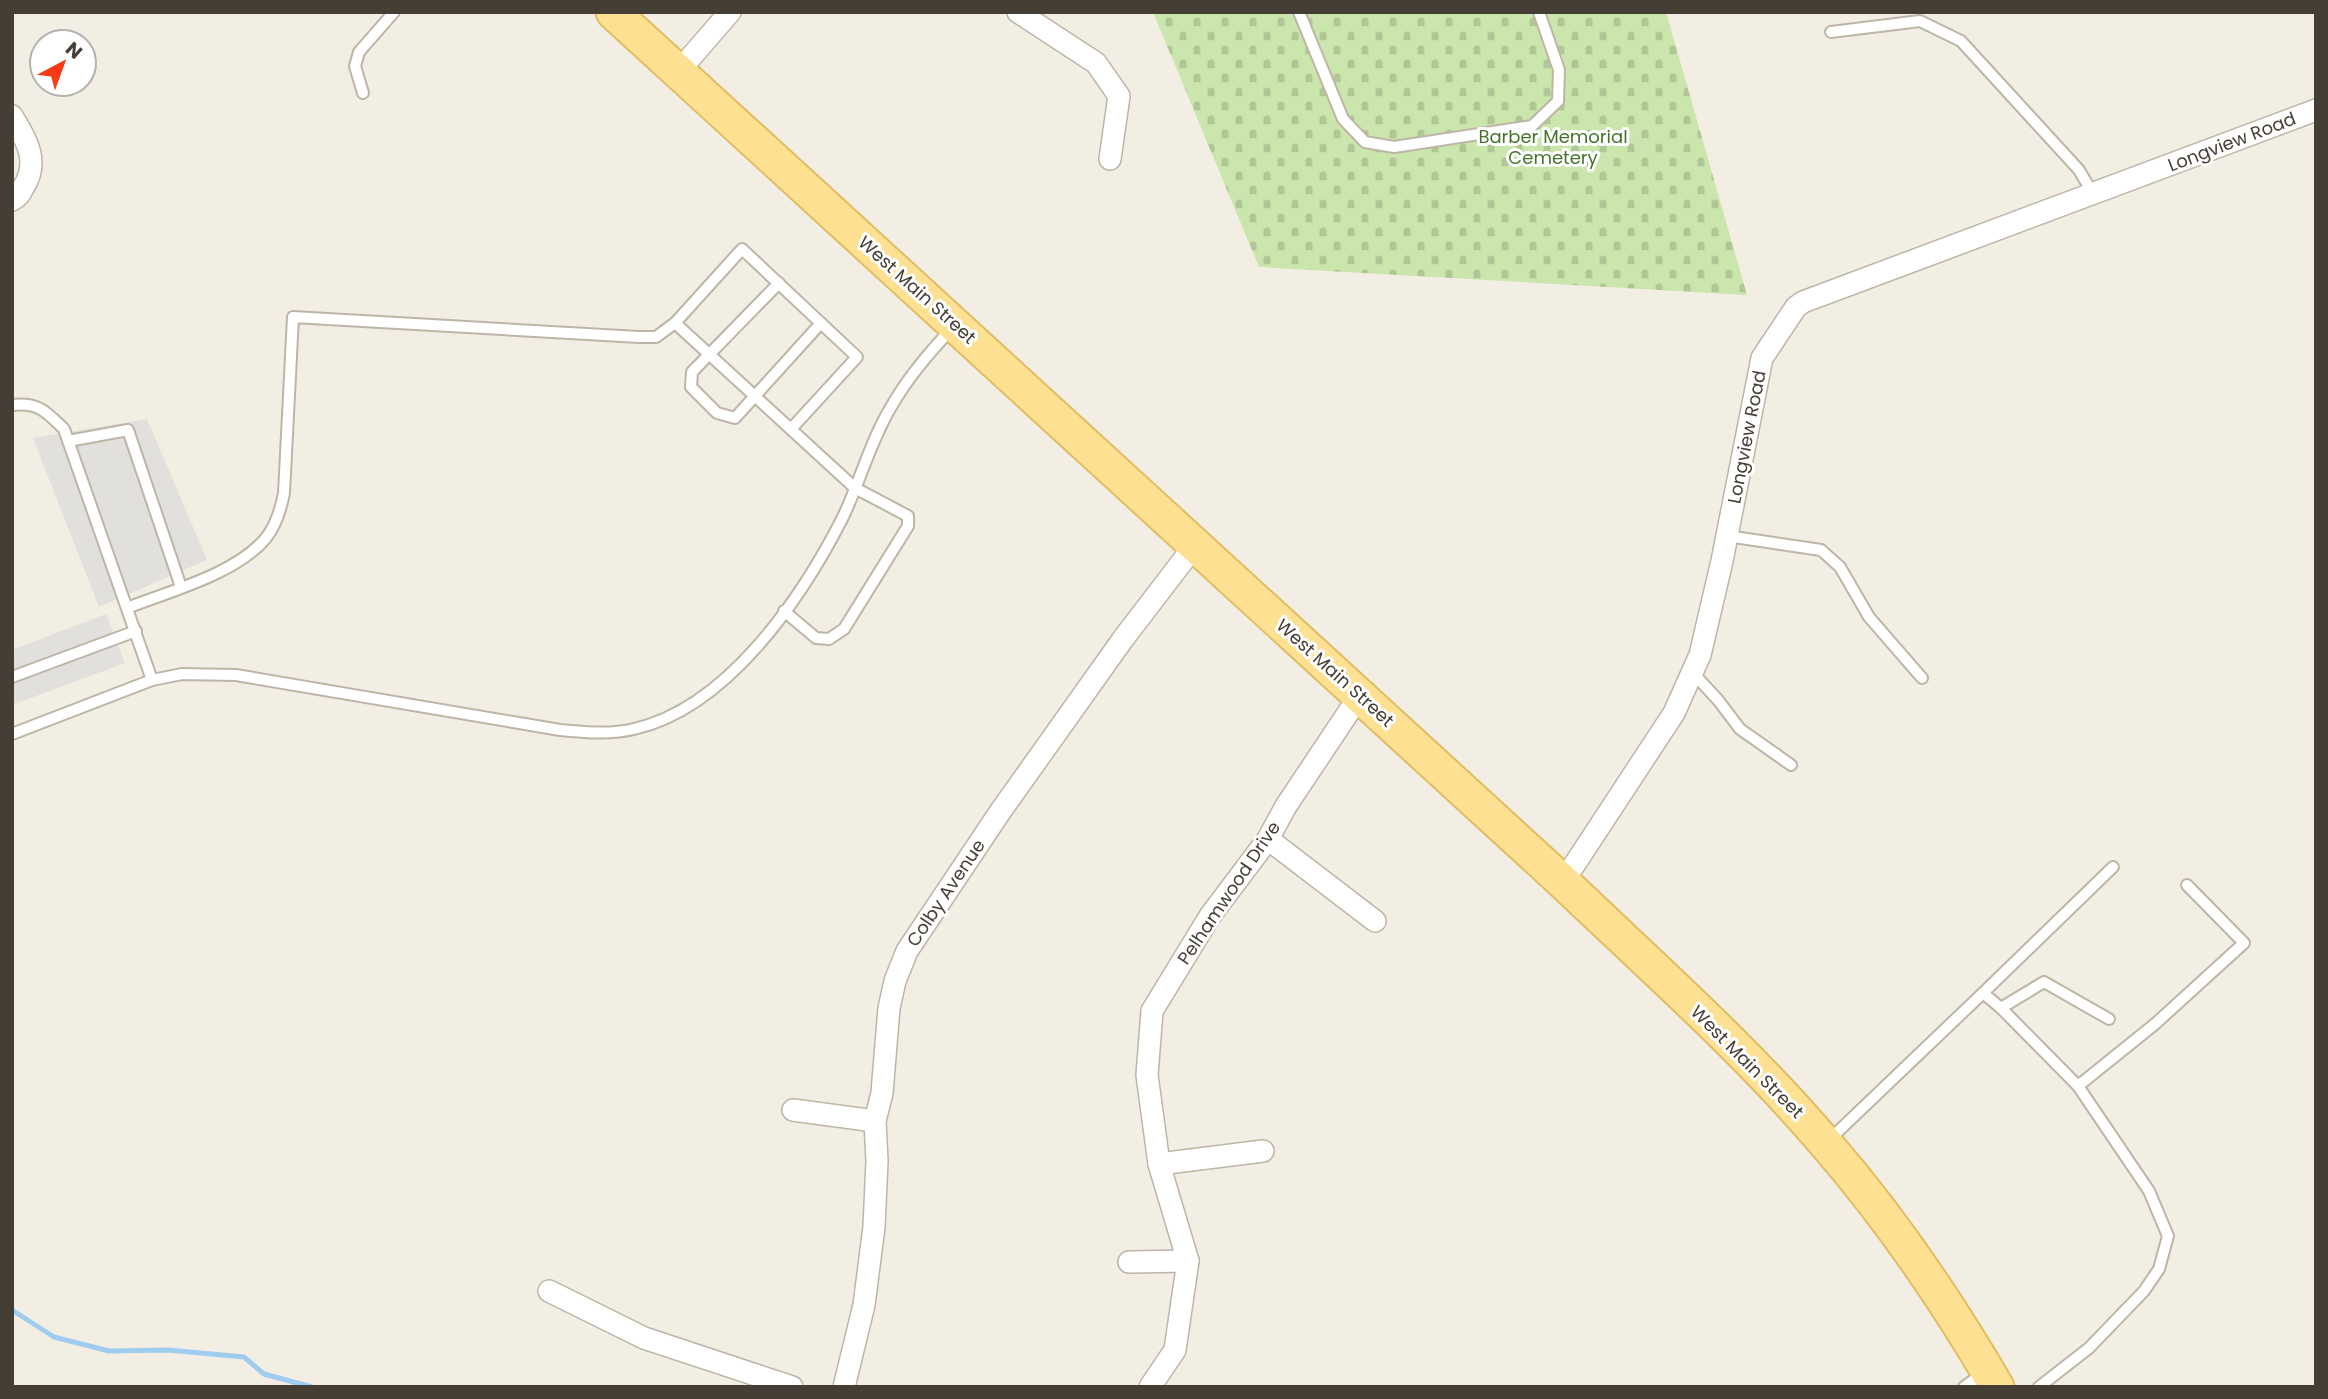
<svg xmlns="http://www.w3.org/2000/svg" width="2328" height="1399" font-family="Poppins,sans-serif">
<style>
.cemetery{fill:url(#cemetery-stones)}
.parking{fill:#e2e0dc}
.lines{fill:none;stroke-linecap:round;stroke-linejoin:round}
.stream{stroke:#a0cdef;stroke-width:5}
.lane-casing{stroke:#bdb6a7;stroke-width:14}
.street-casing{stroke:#bdb6a7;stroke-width:24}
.primary-casing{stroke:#e1bd62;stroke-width:37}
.lane{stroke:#fff;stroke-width:10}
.street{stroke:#fff;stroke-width:21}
.primary{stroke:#fde092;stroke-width:33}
.labels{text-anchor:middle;stroke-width:6;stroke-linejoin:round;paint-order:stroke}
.park-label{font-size:18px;fill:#447429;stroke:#fff}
.street-label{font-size:18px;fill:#443e34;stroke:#fff}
</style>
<defs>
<pattern id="cemetery-stones" width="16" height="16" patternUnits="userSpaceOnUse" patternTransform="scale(1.75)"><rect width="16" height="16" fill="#cbe6ad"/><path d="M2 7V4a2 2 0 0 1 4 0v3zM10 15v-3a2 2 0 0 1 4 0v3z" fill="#b0c695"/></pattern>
</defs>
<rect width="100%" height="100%" fill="#f2eee4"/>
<path class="cemetery" d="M 1153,12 L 1666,12 L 1747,295 L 1259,267 Z"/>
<g class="parking">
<path d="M 147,419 L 207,560 L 99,607 L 33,438 Z"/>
<path d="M 106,614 L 125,663 L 12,705 L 12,650 Z"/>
</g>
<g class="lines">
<path class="stream" d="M 12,1310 L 54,1337 L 109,1351 L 168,1350 L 244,1357 L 264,1374 L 312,1387"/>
<g class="lane-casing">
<g id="lane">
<path d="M 1299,12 L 1343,119 L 1365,142 L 1394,147 L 1532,126 L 1558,101 L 1559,70 L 1539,12"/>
<path d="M 1831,32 L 1920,21 L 1961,41 L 2079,170 L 2093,194"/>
<path d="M 363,93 L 355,66 L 359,52 L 394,12"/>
<path d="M 779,283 L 692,372 L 691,387 L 717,413 L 735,418 L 821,323"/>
<path d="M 675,323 L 742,249 L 857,357 L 791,429"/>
<path d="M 12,405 C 39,402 46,412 64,429 L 152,680"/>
<path d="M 68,441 L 128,430 L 181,587"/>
<path d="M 1727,536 L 1821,550 L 1840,567 L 1869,617 L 1922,678"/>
<path d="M 127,608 C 170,591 236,574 266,538 C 276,525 281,509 284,493 L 293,317 L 639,337 L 656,337 L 675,323 L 855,488 L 908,516 L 908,526 L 844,629 L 829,639 L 816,638 L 784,611"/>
<path d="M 1693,673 L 1718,700 L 1740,729 L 1791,765"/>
<path d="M 12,677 L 136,631"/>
<path d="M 12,734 L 152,680 L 182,674 L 236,675 L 560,730 C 585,732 609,735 634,729 C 727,708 801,599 842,519 C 860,482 870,442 891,407 C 908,377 930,352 953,327"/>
<path d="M 1983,993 L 2113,867"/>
<path d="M 2001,1008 L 2044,982 L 2109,1019"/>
<path d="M 2078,1086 L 2155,1024 L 2244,943 L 2187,885"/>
<path d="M 1828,1141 L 1983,993 L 2001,1008 L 2078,1086 L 2149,1191 L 2168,1236 L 2159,1269 L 2144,1291 L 2089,1348 L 2039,1387"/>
<path d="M 1964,1387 L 1985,1372"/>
</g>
</g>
<g class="street-casing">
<g id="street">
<path d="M 1018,12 L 1096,63 L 1119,96 L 1110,159"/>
<path d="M 678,72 L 730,12"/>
<path d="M 12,116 C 27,141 40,162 23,188 C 20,194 18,197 12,200"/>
<path d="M 1268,839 L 1375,921"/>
<path d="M 1563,882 L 1674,713 L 1700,655 L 1722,561 L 1762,358 L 1796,307 L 1803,302 L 2316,110"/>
<path d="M 793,1110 L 875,1121"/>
<path d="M 1159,1164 L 1263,1151"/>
<path d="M 1129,1262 L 1188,1261"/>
<path d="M 549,1291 L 644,1338 L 792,1387"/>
<path d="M 844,1387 L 864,1305 L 874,1227 L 877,1161 L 875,1121 L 882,1093 L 889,1008 L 895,981 L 907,951 L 1000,812 L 1123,639 L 1195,545"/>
<path d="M 1150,1387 L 1175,1350 L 1188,1261 L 1159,1164 L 1147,1075 L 1152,1011 L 1210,916 L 1268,839 L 1286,806 L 1360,695"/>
</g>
</g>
<g class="primary-casing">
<path id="primary" d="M 613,12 L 1563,882 C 1652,967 1746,1050 1826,1144 C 1891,1219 1947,1301 1997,1387"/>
</g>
<use href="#lane" class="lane"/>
<use href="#street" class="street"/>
<use href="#primary" class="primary"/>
</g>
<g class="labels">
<g class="park-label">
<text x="1553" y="143">Barber Memorial<tspan x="1553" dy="21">Cemetery</tspan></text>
</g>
<g class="street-label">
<text transform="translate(2232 142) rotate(-21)" y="6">Longview Road</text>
<text transform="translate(917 290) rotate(42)" y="6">West Main Street</text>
<text transform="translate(1747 437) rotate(-79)" y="6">Longview Road</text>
<text transform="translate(1335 673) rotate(42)" y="6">West Main Street</text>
<text transform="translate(946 893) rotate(-56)" y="6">Colby Avenue</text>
<text transform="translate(1229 893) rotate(-56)" y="6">Pelhamwood Drive</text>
<text transform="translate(1747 1062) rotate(45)" y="6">West Main Street</text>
</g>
</g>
<rect width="2328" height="1399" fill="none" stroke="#443e34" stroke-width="28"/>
<g transform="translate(63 63) rotate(41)"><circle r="33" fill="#ffffff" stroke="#b4b2ae" stroke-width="2"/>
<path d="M0-5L12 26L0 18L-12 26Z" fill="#f73b16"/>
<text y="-10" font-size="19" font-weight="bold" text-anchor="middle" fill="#443e34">N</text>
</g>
</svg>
